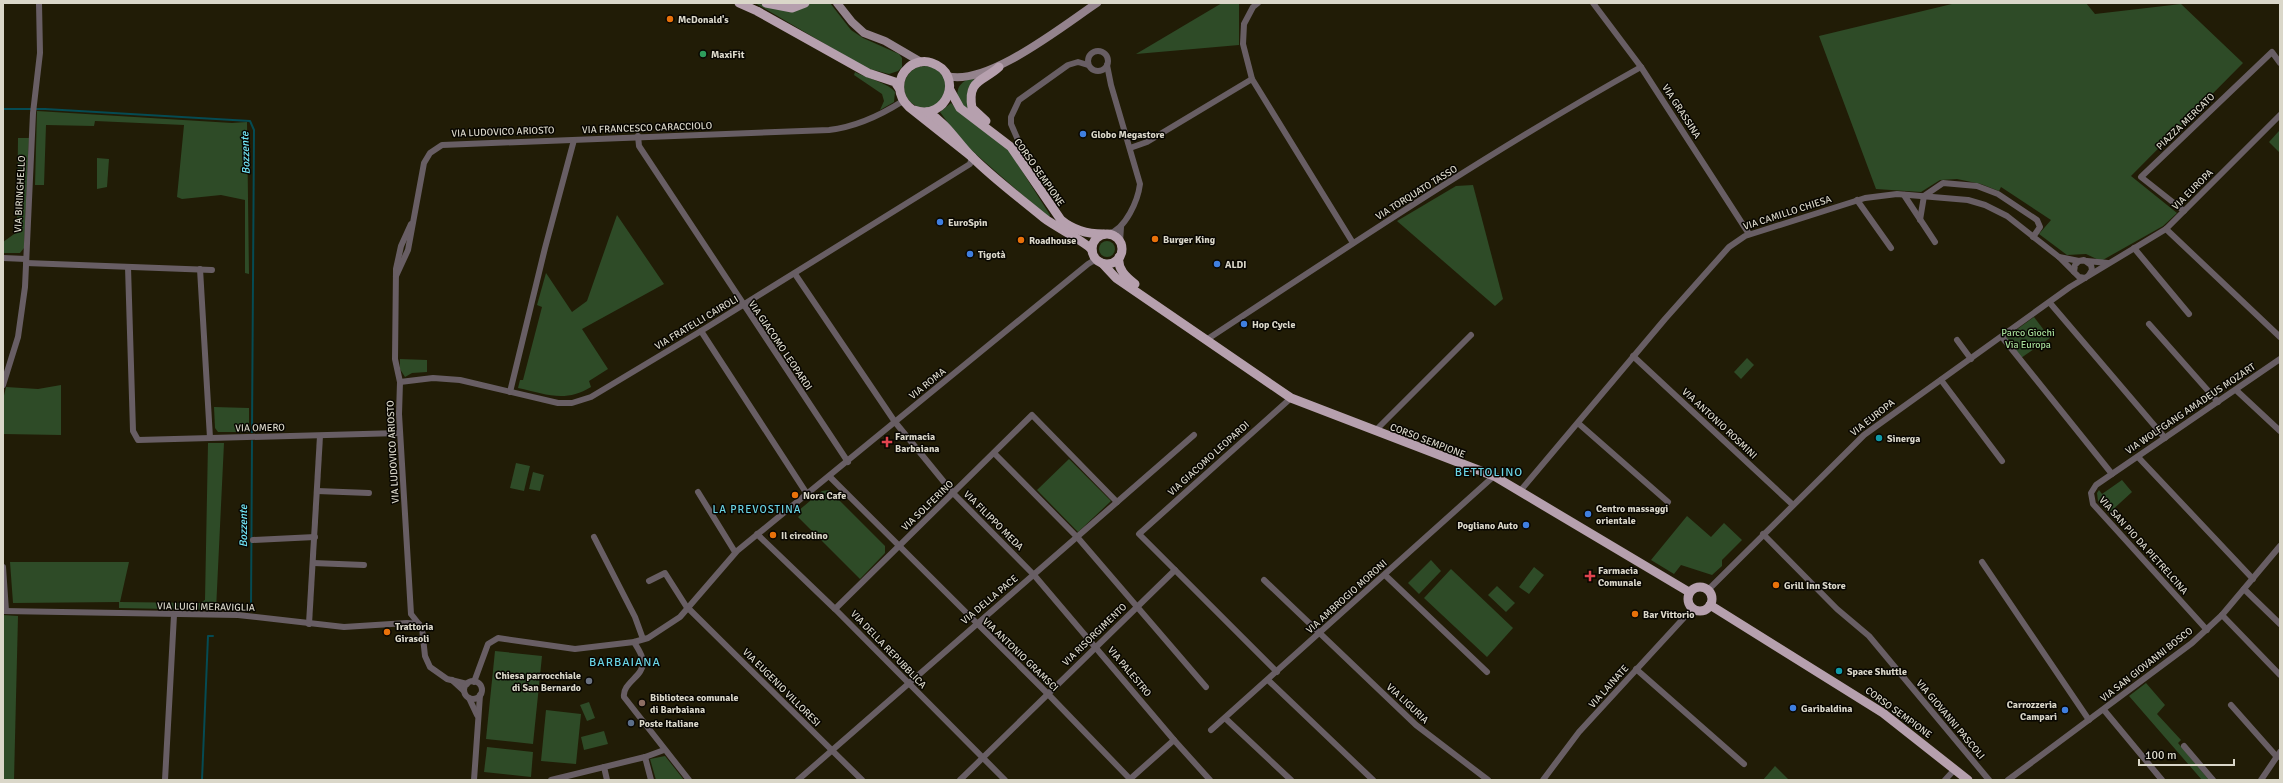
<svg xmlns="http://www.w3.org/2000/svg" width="2283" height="783" font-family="Signika,sans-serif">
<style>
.green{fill:#2e4b27}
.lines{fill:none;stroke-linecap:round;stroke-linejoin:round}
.stream{stroke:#054b53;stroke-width:2}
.minor{stroke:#685e64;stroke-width:6}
.secondary{stroke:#94838d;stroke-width:8}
.primary{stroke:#b6a0ae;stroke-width:9}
.food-dot{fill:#e8710a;stroke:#080601;stroke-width:1.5}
.leisure-dot{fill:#2e9e5b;stroke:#080601;stroke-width:1.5}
.shop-dot{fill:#3f7fe0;stroke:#080601;stroke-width:1.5}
.culture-dot{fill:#0f9aa8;stroke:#080601;stroke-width:1.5}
.health-dot{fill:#e0444e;stroke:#080601;stroke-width:1.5}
.worship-dot{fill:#6b7280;stroke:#080601;stroke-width:1.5}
.education-dot{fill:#8d6e63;stroke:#080601;stroke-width:1.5}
.service-dot{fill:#5c6f8a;stroke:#080601;stroke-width:1.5}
.labels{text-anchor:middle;stroke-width:3;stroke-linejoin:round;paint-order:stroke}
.poi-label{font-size:10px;font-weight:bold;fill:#dad7c9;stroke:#080601;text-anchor:start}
.street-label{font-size:10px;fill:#dad7c9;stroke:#080601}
.park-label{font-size:10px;fill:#a5dc98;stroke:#080601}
.water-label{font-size:11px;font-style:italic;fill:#73e9fa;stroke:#080601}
.neighbourhood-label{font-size:11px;letter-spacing:1px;fill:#6ad4e4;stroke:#080601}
.quarter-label{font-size:12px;letter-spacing:1px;fill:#6ad4e4;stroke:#080601}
</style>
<rect width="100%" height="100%" fill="#211c06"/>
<g class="green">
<path d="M 755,3 L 790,11 L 807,3 L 830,3 L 851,30 L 863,38 L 899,54 L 902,58 L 902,67 L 898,71 L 889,74 L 866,68 Z"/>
<path d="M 1222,3 L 1239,3 L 1239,45 L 1136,54 Z"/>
<path d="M 1956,3 L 2086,3 L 2095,14 L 2181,4 L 2243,63 L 2131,176 L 2177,213 L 2163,226 L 2101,261 L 2086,254 L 2067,255 L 2039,234 L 2051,220 L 2001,187 L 1999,191 L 1981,184 L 1957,179 L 1940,180 L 1921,192 L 1876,189 L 1819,36 Z"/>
<circle cx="925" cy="87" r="21"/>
<path d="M 855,72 C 867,78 890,84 895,92 L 894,102 L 880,110 L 884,101 L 882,94 L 854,75 Z"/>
<path d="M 976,76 L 968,89 L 968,110 L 958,100 C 955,85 964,80 976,76 Z"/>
<path d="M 951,103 L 964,116 L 1008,149 L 1050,215 L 1049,218 L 962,142 L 940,112 Z"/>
<path d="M 37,111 L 232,123 L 247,122 L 249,274 L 245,273 L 245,200 L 221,195 L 182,199 L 177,197 L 184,125 L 95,121 L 94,126 L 46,125 L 44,185 L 35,185 Z"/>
<path d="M 2279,131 L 2280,132 L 2280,153 L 2269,142 Z"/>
<path d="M 18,138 L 29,138 L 24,248 L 20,253 L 3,253 L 3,242 L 17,232 Z"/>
<path d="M 97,158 L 109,159 L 107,187 L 97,189 Z"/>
<path d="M 1473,185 L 1503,299 L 1495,306 L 1397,221 L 1456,186 Z"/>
<path d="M 617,215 L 664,284 L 582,329 L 608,369 L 589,381 L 591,387 C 565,403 546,394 518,388 L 520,380 L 523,380 L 542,307 L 537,305 L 546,273 L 572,312 L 587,301 Z"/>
<circle cx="1107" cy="249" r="8"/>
<path d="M 2034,317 L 2050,338 L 2021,358 L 2005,338 Z"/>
<path d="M 1747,358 L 1754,365 L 1741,379 L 1734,372 Z"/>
<path d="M 400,359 L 427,360 L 427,372 L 412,373 L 405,377 L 400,369 Z"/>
<path d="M 61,385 L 61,435 L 3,434 L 3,400 L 6,387 L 38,389 Z"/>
<path d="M 214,407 L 249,408 L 249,432 L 218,432 L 215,428 Z"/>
<path d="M 208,443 L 224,443 L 216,610 L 119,608 L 119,602 L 13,603 L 10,562 L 129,562 L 120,602 L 200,603 L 205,600 Z"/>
<path d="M 1069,459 L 1111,501 L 1078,532 L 1037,490 Z"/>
<path d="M 516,463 L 530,466 L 524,491 L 510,488 Z"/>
<path d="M 533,472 L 544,475 L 540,491 L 529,489 Z"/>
<path d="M 2122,480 L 2132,492 L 2109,513 L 2098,501 L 2097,493 L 2099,490 L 2102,494 Z"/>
<path d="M 829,490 L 885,546 L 885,553 L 860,579 L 798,517 L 801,514 L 798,511 L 822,491 Z"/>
<path d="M 1687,516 L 1711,537 L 1724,523 L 1742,540 L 1722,560 L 1722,566 L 1712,575 L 1681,565 L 1674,574 L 1651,560 Z"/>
<path d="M 1431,560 L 1441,571 L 1419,594 L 1408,583 Z"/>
<path d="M 1534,567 L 1544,575 L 1529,594 L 1519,587 Z"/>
<path d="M 1451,569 L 1513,628 L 1487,657 L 1424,598 Z"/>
<path d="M 1497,586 L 1515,603 L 1506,612 L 1488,595 Z"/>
<path d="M 3,615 L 18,616 L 14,780 L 3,780 Z"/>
<path d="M 495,651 L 542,656 L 533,744 L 486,739 Z"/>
<path d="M 2146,683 L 2165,705 L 2157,714 L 2181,740 L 2178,743 L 2209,780 L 2202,780 L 2129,696 Z"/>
<path d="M 589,702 L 595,718 L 587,721 L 580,705 Z"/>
<path d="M 546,710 L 581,714 L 576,764 L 541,761 Z"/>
<path d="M 604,731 L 608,744 L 584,750 L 581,737 Z"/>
<path d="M 487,747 L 533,752 L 531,777 L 484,772 Z"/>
<path d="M 665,756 L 684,780 L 656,780 L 650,759 Z"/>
<path d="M 1775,766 L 1789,780 L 1763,780 Z"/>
</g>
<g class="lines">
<g class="stream">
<path d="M 3,109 L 45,109 L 250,121 L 254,130 L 252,432"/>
<path d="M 251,610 L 252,441"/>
<path d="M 202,780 L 208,636 L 213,636"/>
</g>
<g class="minor">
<path d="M 1258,3 L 1253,7 L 1244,24 L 1243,44 L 1252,79 L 1353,243"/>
<path d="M 1593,3 L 1641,67 L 1749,234"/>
<circle cx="1098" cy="61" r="10"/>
<path d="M 1107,65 L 1111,85 L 1140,184 C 1138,200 1126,229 1108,234"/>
<path d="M 638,136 L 639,146 L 848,462"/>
<path d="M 1130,148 L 1147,142 L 1252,79"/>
<path d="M 1021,160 L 1021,147 L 1011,124 L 1011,117 L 1019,100 L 1068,65 L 1078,62 L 1088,65"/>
<path d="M 1904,195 L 1935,242"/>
<path d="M 1857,200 L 1891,248"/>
<path d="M 2184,211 L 2141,177 L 2272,52 L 2280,63"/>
<path d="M 1920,220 L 1924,196 L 1943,183 L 1977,186 L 1998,194 L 2037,220 L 2040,227 L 2033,237"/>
<path d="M 411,224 L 401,246 L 396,269 L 395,359 L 400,382 L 399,414 L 411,614 L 422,628 L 425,656 L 430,667 L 447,679 L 467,684"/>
<path d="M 2166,229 L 2280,337"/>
<path d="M 1120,242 L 1121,227"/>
<path d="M 2134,248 L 2189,314"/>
<path d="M 3,258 L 26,259"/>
<path d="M 2087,261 L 2108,263"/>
<path d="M 26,263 L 212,270"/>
<path d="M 128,267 L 133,431 L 138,440 L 400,433"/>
<path d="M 200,269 L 210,438"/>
<path d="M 2074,272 L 2059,257 L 2079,261"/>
<path d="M 795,274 L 895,422 L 953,493 L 1034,575 L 1174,740 L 1210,780"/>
<path d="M 396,276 L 408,250 L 424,163 L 430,153 L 442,145 L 829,130 C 855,127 881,115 903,101"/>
<path d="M 2085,278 L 2079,277 L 2074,272 L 2075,265 L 2079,261 L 2084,260 L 2091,265 L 2092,270 L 2089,275"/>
<path d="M 2050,303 L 2165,438"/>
<path d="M 2149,324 L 2218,402"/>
<path d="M 701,331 L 807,494"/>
<path d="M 2002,337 L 2112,474"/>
<path d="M 1206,340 C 1349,246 1492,150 1641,67"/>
<path d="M 1957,340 L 1971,359"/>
<path d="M 1633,356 L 1793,505"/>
<path d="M 1941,380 L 2002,461"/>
<path d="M 400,382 L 433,378 L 460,380 L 558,403 L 572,403 L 591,397 L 701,331 L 970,164 L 972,157"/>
<path d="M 3,385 L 18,337 L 25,287 L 33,113 L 40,53 L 39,3"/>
<path d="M 2236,390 L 2280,431"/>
<path d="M 510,392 L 545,248 L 574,140"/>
<path d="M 1578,423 L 1668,502"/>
<path d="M 1375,431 L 1471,335"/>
<path d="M 994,453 L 1078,538 L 1206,687"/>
<path d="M 2138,457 L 2253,579"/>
<path d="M 830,477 L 1048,694 L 1130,779"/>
<path d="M 1521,490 L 1665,319 L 1729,247 L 1745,236 L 1865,198 L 1897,194 L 1968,200 L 1985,205 L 2007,216 L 2059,257"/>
<path d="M 317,491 L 369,493"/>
<path d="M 698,492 L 735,552"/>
<path d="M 757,534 L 835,609 L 1005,780"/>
<path d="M 1763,534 L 1837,609 L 1869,636 L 1989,780"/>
<path d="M 594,537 L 635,617 L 643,639"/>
<path d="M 253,540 L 315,537"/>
<path d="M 1982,562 L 2089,720"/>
<path d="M 313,563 L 364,565"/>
<path d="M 3,567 L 6,611"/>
<path d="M 1385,575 L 1487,672"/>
<path d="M 1264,580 L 1416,725 L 1488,780"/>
<path d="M 649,581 L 665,573 L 686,606 L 862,780"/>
<path d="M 2244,589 L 2280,624"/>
<path d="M 1708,590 L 1864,435 L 2070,287 L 2166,229 L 2280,115"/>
<path d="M 835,609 L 1032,415 L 1117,502"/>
<path d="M 3,611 L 238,615 L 344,627 L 407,623 L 419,624"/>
<path d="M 2222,615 L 2280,675"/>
<path d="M 309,624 L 320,436"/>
<path d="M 2207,630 L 2093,504 L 2091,493 L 2096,485 L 2112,474 L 2280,359"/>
<path d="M 634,642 C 637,647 643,655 643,662 C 644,676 622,683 624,697 L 689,780"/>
<path d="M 1636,669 L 1744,764"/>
<path d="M 1277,672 L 1139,534 L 1291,398"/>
<path d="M 452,680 L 464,691"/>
<path d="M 1268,680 L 1373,780"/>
<circle cx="473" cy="690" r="9"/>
<path d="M 474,682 L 488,644 L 498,638 L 575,649 L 634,642 L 648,638 L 680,617 L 737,551 L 1088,264 L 1093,261 L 1100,262"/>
<path d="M 469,698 L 477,715"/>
<path d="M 2231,705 L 2277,757"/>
<path d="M 2104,710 L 2162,780"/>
<path d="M 1225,718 L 1291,780"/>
<path d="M 1211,730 L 1494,476"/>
<path d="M 2184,746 L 2213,780"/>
<path d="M 645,757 L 651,780"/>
<path d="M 604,767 L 607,780"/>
<path d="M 165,780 L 174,615"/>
<path d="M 474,780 L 480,695"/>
<path d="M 551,780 L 645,757 L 664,750"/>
<path d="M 798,780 L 1194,435"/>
<path d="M 960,780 L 1175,570"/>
<path d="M 1129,780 L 1174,740"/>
<path d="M 1543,780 L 1579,732 L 1692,609"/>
<path d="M 1945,780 L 1955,769"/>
<path d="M 2008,780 L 2192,643 L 2222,615 L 2280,546"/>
<path d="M 2261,780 L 2280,752"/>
</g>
<g class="secondary">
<path d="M 837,3 L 852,22 L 864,33 L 885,41 L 921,62"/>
<path d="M 947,76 C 987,87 1064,25 1097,3"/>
</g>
<g class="primary">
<path d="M 739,3 L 757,11 L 868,73 L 895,82 L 899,88"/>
<path d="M 766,3 L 792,8 L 805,3"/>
<path d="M 950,90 L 960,108 L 1011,147 L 1061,220 C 1073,230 1087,234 1103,234"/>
<path d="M 914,110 C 947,122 965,74 932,63 C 924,60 915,62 909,67 C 896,78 897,96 909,107 L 972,157"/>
<path d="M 927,112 C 947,123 956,141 972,157 C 994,179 1020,198 1044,218 C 1054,226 1088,243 1092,250"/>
<path d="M 986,121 L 972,108 C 967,79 983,82 999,67"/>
<circle cx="1107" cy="249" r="15"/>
<path d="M 1119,257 C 1117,269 1126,277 1135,284"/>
<path d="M 1102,263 L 1116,278 L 1291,398 L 1494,476 L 1689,592"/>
<circle cx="1700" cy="599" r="12"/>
<path d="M 1710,605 L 1883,713 L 1968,780"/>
</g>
</g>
<g class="food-dot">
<circle cx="670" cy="19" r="4"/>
<circle cx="1155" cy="239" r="4"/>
<circle cx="1021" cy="240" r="4"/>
<circle cx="795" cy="495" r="4"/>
<circle cx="773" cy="535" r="4"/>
<circle cx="1776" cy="585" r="4"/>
<circle cx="1635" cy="614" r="4"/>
<circle cx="387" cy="632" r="4"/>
</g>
<circle class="leisure-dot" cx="703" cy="54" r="4"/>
<g class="shop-dot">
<circle cx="1083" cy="134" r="4"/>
<circle cx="940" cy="222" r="4"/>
<circle cx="970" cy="254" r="4"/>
<circle cx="1217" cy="264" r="4"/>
<circle cx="1244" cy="324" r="4"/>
<circle cx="1588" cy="514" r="4"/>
<circle cx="1526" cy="525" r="4"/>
<circle cx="1793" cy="708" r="4"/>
<circle cx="2065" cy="710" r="4"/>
</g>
<g class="culture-dot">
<circle cx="1879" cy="438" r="4"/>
<circle cx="1839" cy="671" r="4"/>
</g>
<g class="health-dot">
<path d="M885 436h4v4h4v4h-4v4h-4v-4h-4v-4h4z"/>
<path d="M1588 570h4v4h4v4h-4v4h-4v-4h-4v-4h4z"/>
</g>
<circle class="worship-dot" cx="589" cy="681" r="4"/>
<circle class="education-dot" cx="642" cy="703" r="4"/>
<circle class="service-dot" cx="631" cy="723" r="4"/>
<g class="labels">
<g class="poi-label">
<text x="678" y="23">McDonald's</text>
<text x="711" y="58">MaxiFit</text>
<text x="1091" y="138">Globo Megastore</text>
<text x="948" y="226">EuroSpin</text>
<text x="1163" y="243">Burger King</text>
<text x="1029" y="244">Roadhouse</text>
<text x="978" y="258">Tigotà</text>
<text x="1225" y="268">ALDI</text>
<text x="1252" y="328">Hop Cycle</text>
<text x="895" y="440">Farmacia<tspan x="895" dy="12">Barbaiana</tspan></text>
<text x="1887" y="442">Sinerga</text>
<text x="803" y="499">Nora Cafe</text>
<text x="1596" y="512">Centro massaggi<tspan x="1596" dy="12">orientale</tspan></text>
<text x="1518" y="529" text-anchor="end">Pogliano Auto</text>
<text x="781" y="539">Il circolino</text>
<text x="1598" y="574">Farmacia<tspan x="1598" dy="12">Comunale</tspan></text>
<text x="1784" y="589">Grill Inn Store</text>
<text x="1643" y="618">Bar Vittorio</text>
<text x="395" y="630">Trattoria<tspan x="395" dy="12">Girasoli</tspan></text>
<text x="1847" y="675">Space Shuttle</text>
<text x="581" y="679" text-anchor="end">Chiesa parrocchiale<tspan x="581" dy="12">di San Bernardo</tspan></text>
<text x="650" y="701">Biblioteca comunale<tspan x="650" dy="12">di Barbaiana</tspan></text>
<text x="2057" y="708" text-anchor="end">Carrozzeria<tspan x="2057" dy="12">Campari</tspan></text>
<text x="1801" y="712">Garibaldina</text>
<text x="639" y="727">Poste Italiane</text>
</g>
<g class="street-label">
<text transform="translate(1682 111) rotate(57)" y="4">VIA GRASSINA</text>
<text transform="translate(2185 121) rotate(-44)" y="4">PIAZZA MERCATO</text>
<text transform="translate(647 127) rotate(-2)" y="4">VIA FRANCESCO CARACCIOLO</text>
<text transform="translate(503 131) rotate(-2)" y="4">VIA LUDOVICO ARIOSTO</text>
<text transform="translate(1040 172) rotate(55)" y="4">CORSO SEMPIONE</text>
<text transform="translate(2192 189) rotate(-45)" y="4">VIA EUROPA</text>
<text transform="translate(1416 192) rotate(-32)" y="4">VIA TORQUATO TASSO</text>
<text transform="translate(19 194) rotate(-87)" y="4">VIA BIRINGHELLO</text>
<text transform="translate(1787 212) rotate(-18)" y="4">VIA CAMILLO CHIESA</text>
<text transform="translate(696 322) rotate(-31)" y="4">VIA FRATELLI CAIROLI</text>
<text transform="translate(781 345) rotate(56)" y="4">VIA GIACOMO LEOPARDI</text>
<text transform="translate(927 383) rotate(-39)" y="4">VIA ROMA</text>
<text transform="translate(2190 408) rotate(-34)" y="4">VIA WOLFGANG AMADEUS MOZART</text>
<text transform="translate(1872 417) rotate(-38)" y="4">VIA EUROPA</text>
<text transform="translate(1720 423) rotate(43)" y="4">VIA ANTONIO ROSMINI</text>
<text transform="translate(260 427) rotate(-1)" y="4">VIA OMERO</text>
<text transform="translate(1428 440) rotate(21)" y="4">CORSO SEMPIONE</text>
<text transform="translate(392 452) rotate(-93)" y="4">VIA LUDOVICO ARIOSTO</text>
<text transform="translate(1208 458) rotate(-42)" y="4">VIA GIACOMO LEOPARDI</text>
<text transform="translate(927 505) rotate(-44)" y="4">VIA SOLFERINO</text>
<text transform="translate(994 520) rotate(45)" y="4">VIA FILIPPO MEDA</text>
<text transform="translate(2144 545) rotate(48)" y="4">VIA SAN PIO DA PIETRELCINA</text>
<text transform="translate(1346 596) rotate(-42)" y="4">VIA AMBROGIO MORONI</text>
<text transform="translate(989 599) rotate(-40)" y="4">VIA DELLA PACE</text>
<text transform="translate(206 606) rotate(1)" y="4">VIA LUIGI MERAVIGLIA</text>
<text transform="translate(1094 634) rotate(-44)" y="4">VIA RISORGIMENTO</text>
<text transform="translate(889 649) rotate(46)" y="4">VIA DELLA REPUBBLICA</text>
<text transform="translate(1021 654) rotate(44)" y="4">VIA ANTONIO GRAMSCI</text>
<text transform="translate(2146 664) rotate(-38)" y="4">VIA SAN GIOVANNI BOSCO</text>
<text transform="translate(1130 671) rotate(50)" y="4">VIA PALESTRO</text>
<text transform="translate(1608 686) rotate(-48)" y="4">VIA LAINATE</text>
<text transform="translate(782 687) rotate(45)" y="4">VIA EUGENIO VILLORESI</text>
<text transform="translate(1408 703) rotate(43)" y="4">VIA LIGURIA</text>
<text transform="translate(1899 712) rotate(36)" y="4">CORSO SEMPIONE</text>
<text transform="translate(1951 719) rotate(50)" y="4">VIA GIOVANNI PASCOLI</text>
</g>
<g class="park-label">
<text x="2028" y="336">Parco Giochi<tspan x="2028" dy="12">Via Europa</tspan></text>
</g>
<g class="water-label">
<text transform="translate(245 153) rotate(-92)" y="4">Bozzente</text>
<text transform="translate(243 526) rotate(-90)" y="4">Bozzente</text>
</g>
<g class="neighbourhood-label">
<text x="757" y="513">LA PREVOSTINA</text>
</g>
<g class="quarter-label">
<text x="1489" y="476">BETTOLINO</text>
<text x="625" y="666">BARBAIANA</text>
</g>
</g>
<rect width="2283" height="783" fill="none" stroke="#dad7c9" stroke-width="8"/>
<path d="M2139 759v6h95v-6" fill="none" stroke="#dad7c9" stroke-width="2"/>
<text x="2145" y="759" font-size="12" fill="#dad7c9" stroke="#080601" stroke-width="3" paint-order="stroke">100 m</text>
</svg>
